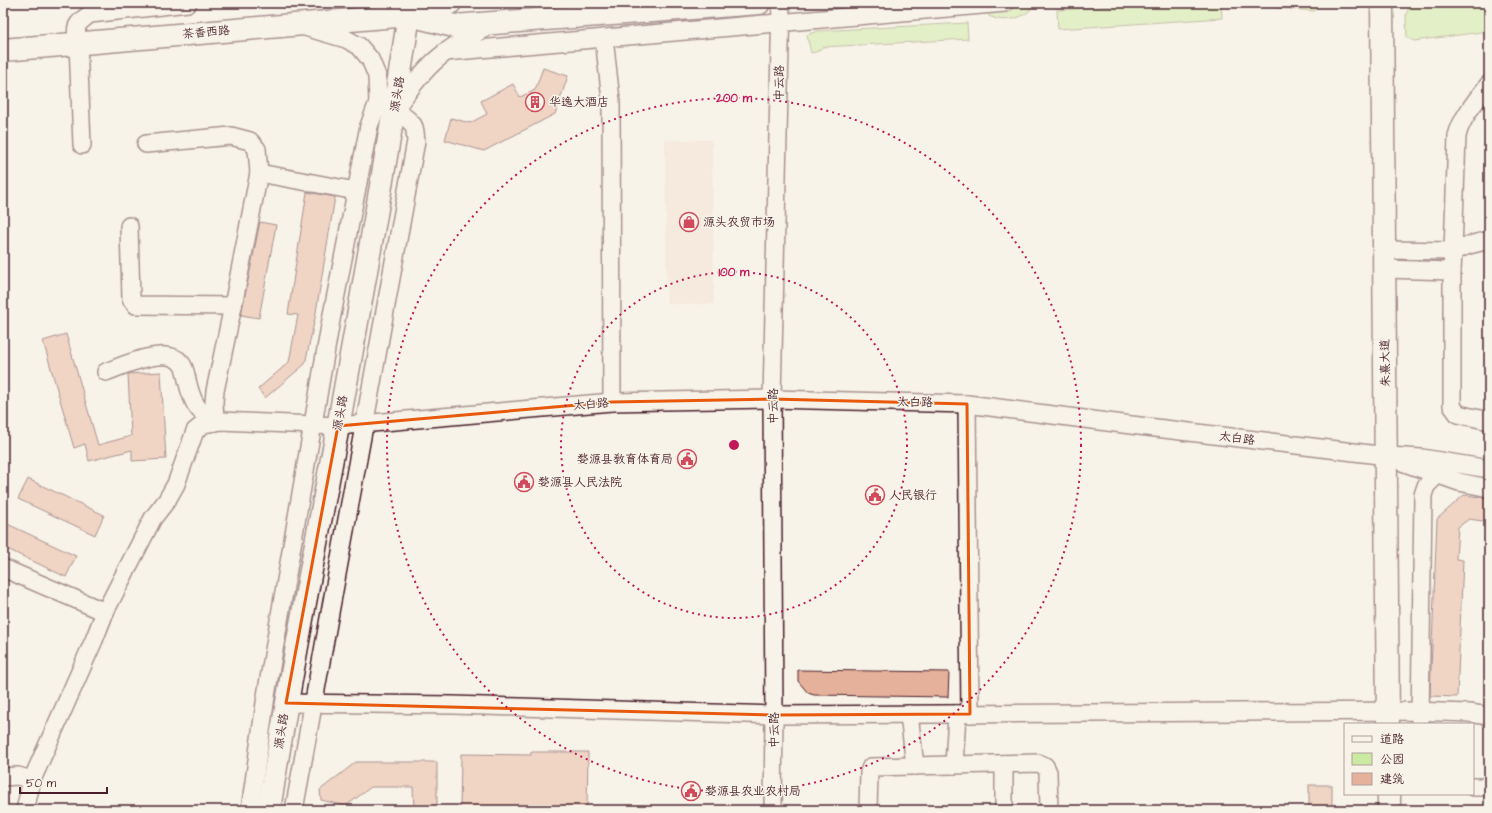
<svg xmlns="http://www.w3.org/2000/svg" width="1492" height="813" font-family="'Architects Daughter','LXGW WenKai TC',sans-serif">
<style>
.built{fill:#f2dfd1}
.green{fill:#cbeaa1;stroke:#8a8466}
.building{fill:#e6b19a;stroke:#4a1f2b}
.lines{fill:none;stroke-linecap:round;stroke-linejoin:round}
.minor-casing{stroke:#4a1f2b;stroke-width:20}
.major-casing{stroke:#4a1f2b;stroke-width:25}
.minor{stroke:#f7f3e8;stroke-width:17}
.major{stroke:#f7f3e8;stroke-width:22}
.marked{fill:none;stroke:#e8590c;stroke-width:3;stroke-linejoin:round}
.ring{fill:none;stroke:#c2185b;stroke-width:2;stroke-dasharray:2 4}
.labels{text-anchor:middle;stroke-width:3;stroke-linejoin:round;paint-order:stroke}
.street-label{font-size:12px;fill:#4a1f2b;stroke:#f7f3e8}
.poi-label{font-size:12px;fill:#4a1f2b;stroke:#f7f3e8;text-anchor:start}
.centre{fill:#c2185b;stroke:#f7f3e8;stroke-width:2}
.ring-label{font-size:12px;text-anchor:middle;font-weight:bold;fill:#c2185b;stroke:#f7f3e8;stroke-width:3;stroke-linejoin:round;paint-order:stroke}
</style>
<rect width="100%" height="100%" fill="#f7f3e8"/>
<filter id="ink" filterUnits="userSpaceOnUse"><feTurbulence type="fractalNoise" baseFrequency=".025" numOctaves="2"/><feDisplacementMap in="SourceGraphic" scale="8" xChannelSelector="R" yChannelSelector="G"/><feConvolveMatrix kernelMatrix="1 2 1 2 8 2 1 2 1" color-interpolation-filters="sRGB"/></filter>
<g filter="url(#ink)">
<path class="built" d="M 665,140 L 712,140 L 714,304 L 667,304 Z"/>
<g class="green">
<path d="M 1157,3 L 1221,3 L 1222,18 L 1058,29 L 1057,10 Z"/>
<path d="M 1265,3 L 1319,3 L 1314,11 L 1266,7 Z"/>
<path d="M 1410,3 L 1489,3 L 1489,31 L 1414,41 L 1407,37 L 1406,16 Z"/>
<path d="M 1031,4 L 1031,9 C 1021,20 1003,23 989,16 L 988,8 Z"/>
<path d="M 967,23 L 968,39 L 823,47 L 816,52 L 811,53 L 807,35 L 817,31 Z"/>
</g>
<g class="building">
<path d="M 543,68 L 568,76 L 555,114 L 484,151 L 445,140 L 451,118 L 470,123 L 487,114 L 481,101 L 513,84 L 520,97 L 535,90 Z"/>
<path d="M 307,192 L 335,197 L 315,318 L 305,364 L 265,398 L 258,389 L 289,362 L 298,315 L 288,314 Z"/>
<path d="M 260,222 L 276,225 L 259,318 L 241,315 Z"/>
<path d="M 66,334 L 98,445 L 131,436 L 128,374 L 161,372 L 166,459 L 132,461 L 132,450 L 89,461 L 85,444 L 74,448 L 43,341 Z"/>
<path d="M 28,479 L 104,515 L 95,535 L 18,499 Z"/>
<path d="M 1464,495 L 1489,498 L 1489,522 L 1469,519 L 1458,527 L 1456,559 L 1463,560 L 1457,697 L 1430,696 L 1437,519 Z"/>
<path d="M 3,522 L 76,556 L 66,577 L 3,547 Z"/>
<path d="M 798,670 L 949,672 L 948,697 L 814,695 L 808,693 L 798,681 Z"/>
<path d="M 531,752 L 588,752 L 587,810 L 460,810 L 461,754 L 531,755 Z"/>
<path d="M 356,762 L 437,762 L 437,810 L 414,810 L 413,787 L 371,787 L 346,806 L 321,800 L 320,790 Z"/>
<rect x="1309" y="785" width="23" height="25"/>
</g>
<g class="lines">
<g class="minor-casing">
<g id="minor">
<path d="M 604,38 L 611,100 L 612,402"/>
<path d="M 445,52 L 1005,3"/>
<path d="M 1489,84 C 1478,98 1461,118 1457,136 L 1453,251 L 1452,271 L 1452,406 L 1458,414 L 1489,421"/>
<path d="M 395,109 C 410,89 425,67 446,52 C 460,41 476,33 491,25"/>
<path d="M 146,144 L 231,136 L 250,141 L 257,149 L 259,173 L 356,191"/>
<path d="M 82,145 L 78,43 C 75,25 75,25 90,14 L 188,3"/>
<path d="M 129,226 L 131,299 L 136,305 L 233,306"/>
<path d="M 1384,250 L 1453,251 L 1469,245 L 1489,240"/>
<path d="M 1384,269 L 1452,271"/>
<path d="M 106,372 C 122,366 167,345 181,363 C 185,367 186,375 187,380 C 192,401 196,411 215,422"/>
<path d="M 967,404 L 970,714"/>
<path d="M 215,422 L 214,402 L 215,391 L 233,306 L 259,173"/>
<path d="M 1402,462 L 1459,482 L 1489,488"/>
<path d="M 3,568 L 105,612"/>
<path d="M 286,703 L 453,705 L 774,715 L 1412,711 L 1469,713 L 1489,716"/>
<path d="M 909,714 L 915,766"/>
<path d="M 1420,724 L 1423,495 L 1426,486 L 1437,475"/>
<path d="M 954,765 L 957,714"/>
<path d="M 3,777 L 18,776 L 32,780"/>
<path d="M 1473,787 L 1489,787"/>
<path d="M 25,810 L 32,780 L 94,640 L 105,612 L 153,518 L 167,500 L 176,484 L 195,431 L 204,424 L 221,421 L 338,426 L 612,402 L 772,399 L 967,404 L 1131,425 L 1387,456 L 1422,458 L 1489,469"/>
<path d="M 250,810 L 266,696 L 331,320 L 369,126 L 378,102"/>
<path d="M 294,810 L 416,141 C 415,136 416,130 413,125 C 406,115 389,107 378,102 L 377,76 L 370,59 L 359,46 L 346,39 L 305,27"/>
<path d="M 773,810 L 774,715 L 772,399 L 781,3"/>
<path d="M 868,810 L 869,772 L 871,767 L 1038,763 L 1045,766 L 1048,772 L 1049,810"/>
<path d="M 1004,810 L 1004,764"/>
</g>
</g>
<g class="major-casing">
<g id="major">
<path d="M 1382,3 L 1388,724"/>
<path d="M 410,15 L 454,26 L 759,3"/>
<path d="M 3,50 L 409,15 L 450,3"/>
<path d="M 1389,794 L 1389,810"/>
<path d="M 269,810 C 289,682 314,554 338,427 C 363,290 388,153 409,15"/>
</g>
</g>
<use href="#minor" class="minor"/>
<use href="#major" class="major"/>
</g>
</g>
<path d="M0 0H1492V813H0ZM 772,399 L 967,404 L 970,714 L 774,715 L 286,703 L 338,426 L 612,402 Z" fill="#f7f3e8" fill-opacity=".55" fill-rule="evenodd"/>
<path class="marked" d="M 772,399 L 967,404 L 970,714 L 774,715 L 286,703 L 338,426 L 612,402 Z"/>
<g class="ring">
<circle cx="734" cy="445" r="173"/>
<circle cx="734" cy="445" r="347"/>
</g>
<defs>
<g id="building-ring" transform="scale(1)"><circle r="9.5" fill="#f7f3e8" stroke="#d1495b" stroke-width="1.5"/><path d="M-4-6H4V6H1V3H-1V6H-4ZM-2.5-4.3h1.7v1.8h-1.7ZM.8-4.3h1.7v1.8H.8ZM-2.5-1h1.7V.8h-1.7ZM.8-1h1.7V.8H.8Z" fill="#d1495b"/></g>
<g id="shop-ring" transform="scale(1)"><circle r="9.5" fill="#f7f3e8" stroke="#d1495b" stroke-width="1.5"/><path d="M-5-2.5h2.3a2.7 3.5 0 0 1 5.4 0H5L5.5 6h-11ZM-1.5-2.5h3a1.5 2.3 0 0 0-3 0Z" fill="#d1495b"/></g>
<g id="civic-ring" transform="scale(1)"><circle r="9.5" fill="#f7f3e8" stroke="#d1495b" stroke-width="1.5"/><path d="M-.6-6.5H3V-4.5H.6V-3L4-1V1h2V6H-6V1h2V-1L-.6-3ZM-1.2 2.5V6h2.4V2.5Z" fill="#d1495b"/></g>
</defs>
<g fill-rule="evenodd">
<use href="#building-ring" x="535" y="102"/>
<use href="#shop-ring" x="689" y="222"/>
<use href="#civic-ring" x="687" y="459"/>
<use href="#civic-ring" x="524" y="482"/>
<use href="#civic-ring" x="875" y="495"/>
<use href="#civic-ring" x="691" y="791"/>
</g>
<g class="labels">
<g class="street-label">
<text transform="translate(206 32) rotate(-5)" y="4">茶香西路</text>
<text transform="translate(779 83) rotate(-89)" y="4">中云路</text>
<text transform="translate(397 94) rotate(-81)" y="4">源头路</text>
<text transform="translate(1385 363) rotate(-91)" y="4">朱熹大道</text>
<text transform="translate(915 402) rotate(1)" y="4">太白路</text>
<text transform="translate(591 404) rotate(-5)" y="4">太白路</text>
<text transform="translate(773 406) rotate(-90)" y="4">中云路</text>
<text transform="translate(340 413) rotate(-80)" y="4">源头路</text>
<text transform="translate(1237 438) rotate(7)" y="4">太白路</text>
<text transform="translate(774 730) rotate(-90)" y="4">中云路</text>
<text transform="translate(281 731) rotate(-81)" y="4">源头路</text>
</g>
<g class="poi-label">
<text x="549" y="106">华逸大酒店</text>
<text x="703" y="226">源头农贸市场</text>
<text x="673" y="463" text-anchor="end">婺源县教育体育局</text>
<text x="538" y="486">婺源县人民法院</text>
<text x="889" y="499">人民银行</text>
<text x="705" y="795">婺源县农业农村局</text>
</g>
</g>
<circle cx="734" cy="445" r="6" class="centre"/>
<g class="ring-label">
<text x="734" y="102">200 m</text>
<text x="734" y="276">100 m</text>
</g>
<rect width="1492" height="813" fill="none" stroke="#f7f3e8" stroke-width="16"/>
<rect x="8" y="8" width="1476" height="797" fill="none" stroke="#4a1f2b" stroke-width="1.5" filter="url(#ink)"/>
<rect x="1344" y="723" width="130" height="72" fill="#f7f3e8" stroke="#b29e9c"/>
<rect x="1352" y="736" width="20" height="6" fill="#f7f3e8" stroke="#b29e9c"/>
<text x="1380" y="743" font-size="12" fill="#4a1f2b">道路</text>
<rect x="1352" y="753" width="20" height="12" fill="#cbeaa1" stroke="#b29e9c"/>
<text x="1380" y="763" font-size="12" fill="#4a1f2b">公园</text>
<rect x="1352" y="773" width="20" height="12" fill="#e6b19a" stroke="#b29e9c"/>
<text x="1380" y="783" font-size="12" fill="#4a1f2b">建筑</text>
<path d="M20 787v6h87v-6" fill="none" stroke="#4a1f2b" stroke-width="2"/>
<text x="26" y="787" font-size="12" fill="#4a1f2b" stroke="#f7f3e8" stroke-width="3" paint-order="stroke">50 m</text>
</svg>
